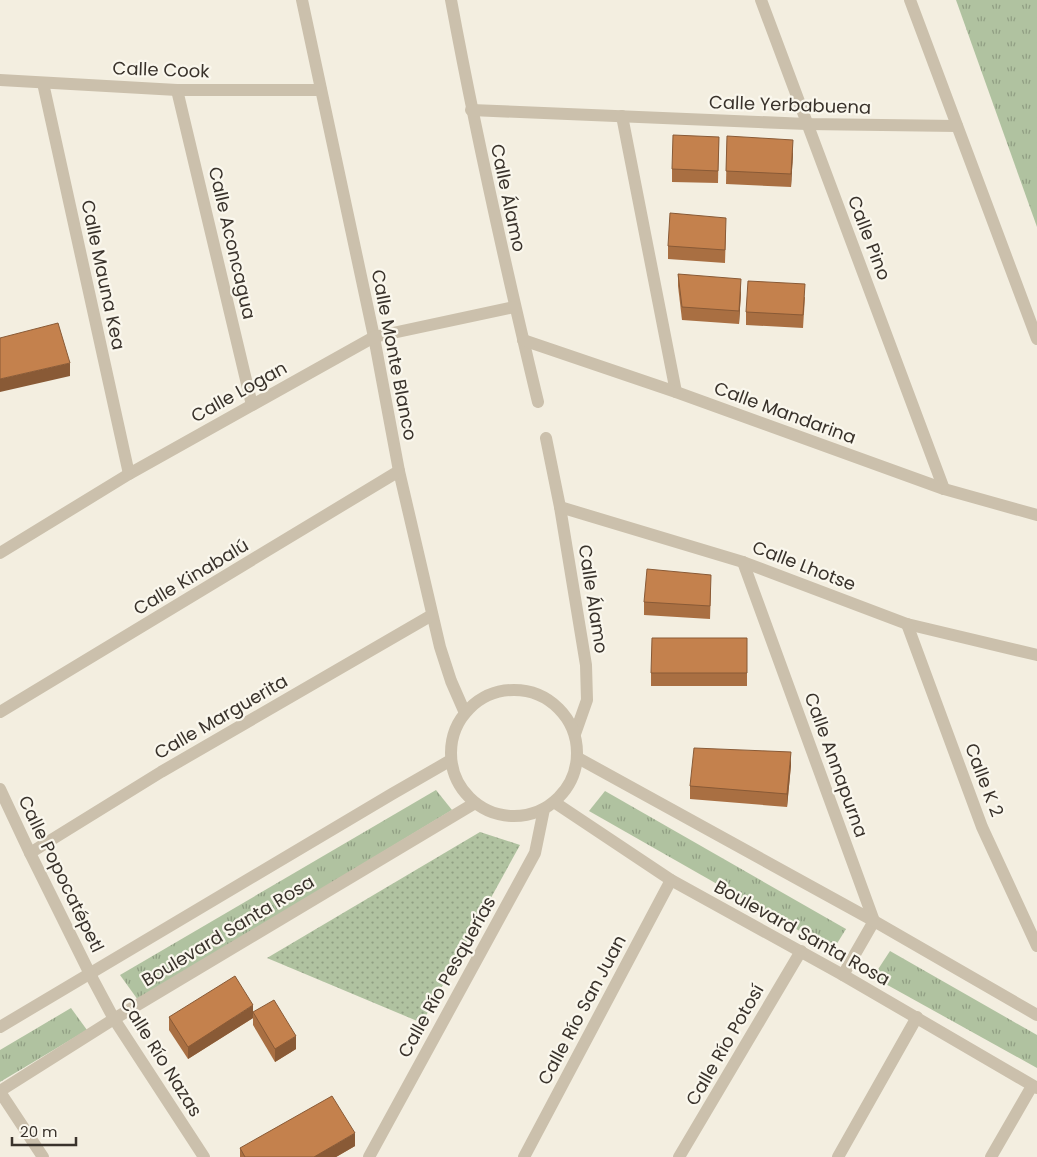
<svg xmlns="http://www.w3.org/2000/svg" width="1037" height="1157" font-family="Poppins,sans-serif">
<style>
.grass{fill:url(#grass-tufts)}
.park{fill:url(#park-dots)}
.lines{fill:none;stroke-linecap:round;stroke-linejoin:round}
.minor{stroke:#cbc0ac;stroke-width:12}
.wall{fill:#a96f42}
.shaded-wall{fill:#895a36}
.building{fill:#c4814d;stroke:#895a36}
.labels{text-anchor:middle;stroke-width:4.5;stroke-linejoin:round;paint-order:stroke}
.street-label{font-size:18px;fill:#39322b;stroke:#faf7ed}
</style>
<defs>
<pattern id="grass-tufts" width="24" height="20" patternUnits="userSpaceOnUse" patternTransform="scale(1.25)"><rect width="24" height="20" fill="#b0c2a0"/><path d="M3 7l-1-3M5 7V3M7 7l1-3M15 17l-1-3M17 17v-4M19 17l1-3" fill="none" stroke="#909e83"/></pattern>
<pattern id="park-dots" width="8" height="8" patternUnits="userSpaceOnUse" patternTransform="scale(1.25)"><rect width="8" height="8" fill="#b0c2a0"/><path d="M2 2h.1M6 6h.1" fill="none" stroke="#909e83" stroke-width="1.8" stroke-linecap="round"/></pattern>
</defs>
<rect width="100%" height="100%" fill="#f3eee0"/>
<g class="grass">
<path d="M 956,0 L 1037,0 L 1037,227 Z"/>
<path d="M 436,790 L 452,810 L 138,1000 L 120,975 Z"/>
<path d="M 605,791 L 846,929 L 833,950 L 589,811 Z"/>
<path d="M 890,951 L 1037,1035 L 1037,1068 L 873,977 Z"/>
<path d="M 71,1008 L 87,1030 L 0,1082 L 0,1050 Z"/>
</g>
<path class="park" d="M 480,832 L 520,845 L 422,1023 L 267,958 Z"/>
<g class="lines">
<g class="minor">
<path d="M 302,0 L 374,337 L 399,471 L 440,647 L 451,681 L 465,713"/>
<path d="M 451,0 C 476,135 506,269 538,402"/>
<path d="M 761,0 L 944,489"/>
<path d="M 910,0 L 1037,339"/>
<path d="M 0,80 L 177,90 L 321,90"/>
<path d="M 43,83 L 129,474"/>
<path d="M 177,90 L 252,405"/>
<path d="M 471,110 L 807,124 L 957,126"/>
<path d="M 622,116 L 676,392"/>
<path d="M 523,340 L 676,392 L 944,489 L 1037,515"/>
<path d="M 546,438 L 560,507 L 586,665 L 587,700 L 575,734"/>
<path d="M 560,507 L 743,562 L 907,624 L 1037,655"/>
<path d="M 0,553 L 129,474 L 374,337 L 514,307"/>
<path d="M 743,562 L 874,921 L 843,975"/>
<path d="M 907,624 L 982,827 L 1037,946"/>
<circle cx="514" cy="753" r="63"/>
<path d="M 0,712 L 399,471"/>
<path d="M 578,758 L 874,921 L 1037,1015"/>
<path d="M 0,789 L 30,853 L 90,974 L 114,1019 L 204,1157"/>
<path d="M 554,802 L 671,880 L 843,975 L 1037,1088"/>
<path d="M 30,853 L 161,772 L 432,615"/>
<path d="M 0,1027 L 392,794 L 451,760"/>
<path d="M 0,1091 L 114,1019 L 475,803"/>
<path d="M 0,1092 L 43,1157"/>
<path d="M 369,1157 L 535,853 L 544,809"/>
<path d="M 524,1157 L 671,880"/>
<path d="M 679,1157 L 801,951"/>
<path d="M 838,1157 L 917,1017"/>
<path d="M 991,1157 L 1032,1086"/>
</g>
</g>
<g class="wall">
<path d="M 727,136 L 793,153 L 791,187 L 726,184 Z"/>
<path d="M 719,137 L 718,183 L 672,182 L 672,169 Z"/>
<path d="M 726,230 L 725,263 L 668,259 L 668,246 Z"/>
<path d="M 678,274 L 741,292 L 739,324 L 682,320 L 678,286 Z"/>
<path d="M 805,297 L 803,328 L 746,325 L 746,312 Z"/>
<path d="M 711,588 L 710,619 L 644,615 L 644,602 Z"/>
<path d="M 747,638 L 747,686 L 651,686 L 651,673 Z"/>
<path d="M 791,765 L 787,807 L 690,799 L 690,786 Z"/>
<path d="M 253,1012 L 296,1049 L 275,1062 L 253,1025 Z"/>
<path d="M 169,1017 L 253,1018 L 188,1059 L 169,1030 Z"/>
<path d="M 355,1146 L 336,1157 L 240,1157 L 240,1148 Z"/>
</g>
<g class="shaded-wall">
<path d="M 793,140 L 793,153 L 791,187 L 791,174 Z"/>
<path d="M 741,279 L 741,292 L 739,324 L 739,311 Z"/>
<path d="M 70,363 L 70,376 L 0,392 L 0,379 Z"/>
<path d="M 791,752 L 791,765 L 787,807 L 787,794 Z"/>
<path d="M 253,1005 L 253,1018 L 188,1059 L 188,1047 Z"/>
<path d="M 296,1036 L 296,1049 L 275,1062 L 275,1049 Z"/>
<path d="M 355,1133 L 355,1146 L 336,1157 L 314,1157 Z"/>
</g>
<g class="building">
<path d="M 673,135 L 719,137 L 718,171 L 672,169 Z"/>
<path d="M 727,136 L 793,140 L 791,174 L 726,171 Z"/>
<path d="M 670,213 L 726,218 L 725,250 L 668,246 Z"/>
<path d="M 678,274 L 741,279 L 739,311 L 682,307 Z"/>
<path d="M 748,281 L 805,284 L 803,315 L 746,312 Z"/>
<path d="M 58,323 L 70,363 L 0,379 L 0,338 Z"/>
<path d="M 647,569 L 711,575 L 710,606 L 644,602 Z"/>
<path d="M 652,638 L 747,638 L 747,673 L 651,673 Z"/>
<path d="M 694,748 L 791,752 L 787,794 L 690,786 Z"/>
<path d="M 235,976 L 253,1005 L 188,1047 L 169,1017 Z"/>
<path d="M 274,1000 L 296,1036 L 275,1049 L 253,1012 Z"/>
<path d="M 332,1096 L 355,1133 L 314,1157 L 245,1157 L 240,1148 Z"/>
</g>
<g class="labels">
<g class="street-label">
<text transform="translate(161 70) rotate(2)" y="6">Calle Cook</text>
<text transform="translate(790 105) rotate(2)" y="6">Calle Yerbabuena</text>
<text transform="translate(508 198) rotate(78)" y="6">Calle Álamo</text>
<text transform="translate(869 238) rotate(69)" y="6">Calle Pino</text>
<text transform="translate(232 243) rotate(77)" y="6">Calle Aconcagua</text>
<text transform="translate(103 275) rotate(78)" y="6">Calle Mauna Kea</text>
<text transform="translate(394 355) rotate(79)" y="6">Calle Monte Blanco</text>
<text transform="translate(239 392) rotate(-29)" y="6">Calle Logan</text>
<text transform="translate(785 413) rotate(20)" y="6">Calle Mandarina</text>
<text transform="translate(804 566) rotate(21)" y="6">Calle Lhotse</text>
<text transform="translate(191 577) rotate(-31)" y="6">Calle Kinabalú</text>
<text transform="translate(593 599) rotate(81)" y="6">Calle Álamo</text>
<text transform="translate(221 717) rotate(-30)" y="6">Calle Marguerita</text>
<text transform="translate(836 765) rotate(70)" y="6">Calle Annapurna</text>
<text transform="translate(984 780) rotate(69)" y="6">Calle K 2</text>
<text transform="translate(61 874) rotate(64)" y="6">Calle Popocatépetl</text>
<text transform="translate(228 931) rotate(-31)" y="6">Boulevard Santa Rosa</text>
<text transform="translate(802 933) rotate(29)" y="6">Boulevard Santa Rosa</text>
<text transform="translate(447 977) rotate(-61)" y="6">Calle Río Pesquerías</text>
<text transform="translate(582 1010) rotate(-62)" y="6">Calle Río San Juan</text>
<text transform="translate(725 1045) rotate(-60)" y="6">Calle Río Potosí</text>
<text transform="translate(161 1057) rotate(58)" y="6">Calle Río Nazas</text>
</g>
</g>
<path d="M12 1137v8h64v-8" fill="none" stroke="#39322b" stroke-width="2.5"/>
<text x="20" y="1137" font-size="15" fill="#39322b" stroke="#faf7ed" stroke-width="4" paint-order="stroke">20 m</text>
</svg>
